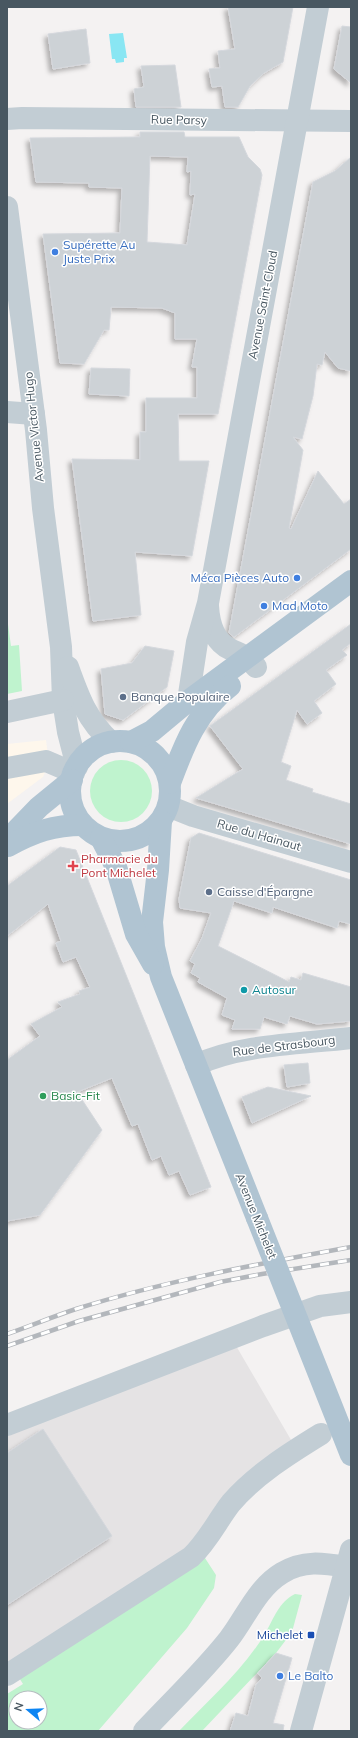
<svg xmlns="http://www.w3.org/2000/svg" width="358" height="1738" font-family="Mulish,sans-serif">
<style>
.commercial{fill:#fef7ec}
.education{fill:#e5e3e4}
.green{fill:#bff3ce;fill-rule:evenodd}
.water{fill:#89e6f3}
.building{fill:#cdd2d6;stroke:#d5d8dd;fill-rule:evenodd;filter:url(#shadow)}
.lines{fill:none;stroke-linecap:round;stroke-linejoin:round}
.minor{stroke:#c2cdd4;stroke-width:22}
.major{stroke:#b0c4d2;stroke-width:22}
.rail-casing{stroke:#b3b7bc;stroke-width:4.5}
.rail{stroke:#fff;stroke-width:3;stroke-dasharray:9;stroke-linecap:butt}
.major-bridge{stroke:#b0c4d2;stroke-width:22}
.shop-dot{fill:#3f7fe0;stroke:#fff;stroke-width:1.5}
.service-dot{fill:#5c6f8a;stroke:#fff;stroke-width:1.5}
.health-dot{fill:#e0444e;stroke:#fff;stroke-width:1.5}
.culture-dot{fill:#0f9aa8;stroke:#fff;stroke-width:1.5}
.leisure-dot{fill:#2e9e5b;stroke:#fff;stroke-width:1.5}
.transit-dot{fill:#1a4fb4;stroke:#fff;stroke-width:1.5}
.labels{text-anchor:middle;stroke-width:3;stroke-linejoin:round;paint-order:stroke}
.street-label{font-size:12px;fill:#485761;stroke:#fff}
.shop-label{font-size:12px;fill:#366cbe;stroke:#fff;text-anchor:start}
.service-label{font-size:12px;fill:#4e5e75;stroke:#fff;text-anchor:start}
.health-label{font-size:12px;fill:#be3a42;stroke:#fff;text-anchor:start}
.culture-label{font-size:12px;fill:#0d838f;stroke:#fff;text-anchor:start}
.leisure-label{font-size:12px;fill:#27864d;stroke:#fff;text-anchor:start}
.transit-label{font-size:12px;fill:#164399;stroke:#fff;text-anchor:end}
</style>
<defs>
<filter id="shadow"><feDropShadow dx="-3.5" dy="3.5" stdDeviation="2" flood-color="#0004"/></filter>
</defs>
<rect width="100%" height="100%" fill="#f4f2f2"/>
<path class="commercial" d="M 46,740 L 49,763 L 43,777 L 7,804 L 7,744 Z"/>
<path class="education" d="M 235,1344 L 294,1445 L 238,1486 L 216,1505 L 189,1549 L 7,1665 L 7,1432 Z"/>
<g class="green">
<path d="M 7,617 L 11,646 L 19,645 L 22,691 L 7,694 Z"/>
<circle cx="121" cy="791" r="31"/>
<path d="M 203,1555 L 216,1575 L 214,1588 L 187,1628 L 98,1731 L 7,1731 L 7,1694 L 23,1684 L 18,1676 ZM 16,1698 L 40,1698 L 40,1722 L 16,1722 Z"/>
<path d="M 295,1594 L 302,1595 L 292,1632 L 276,1653 L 202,1731 L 179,1731 C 208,1701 245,1668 266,1632 C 274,1618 279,1602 295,1594 Z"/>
</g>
<path class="water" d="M 123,33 L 127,58 L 124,58 L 124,62 L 116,63 L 115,59 L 112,59 L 109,34 Z"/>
<g class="building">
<path d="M 228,7 L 293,7 L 283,62 L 264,73 L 250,86 L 238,107 L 225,107 L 222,86 L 212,87 L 209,69 L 220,68 L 218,51 L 235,49 Z"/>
<path d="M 342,26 L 351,27 L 351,83 L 334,69 Z"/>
<path d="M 86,29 L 90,63 L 53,69 L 48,34 Z"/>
<path d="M 175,65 L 181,107 L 136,107 L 134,89 L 144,87 L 141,66 Z"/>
<path d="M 140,132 L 184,132 L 185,137 L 239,137 L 248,157 L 260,169 L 262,175 L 218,414 L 178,414 L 179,461 L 209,461 L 192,556 L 135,552 L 141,615 L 93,621 L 72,459 L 140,460 L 140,432 L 146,432 L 146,398 L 197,398 L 197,367 L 192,367 L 197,339 L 175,339 L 175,313 L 162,308 L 111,307 L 109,330 L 104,330 L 84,364 L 60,363 L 43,234 L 120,233 L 122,188 L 89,187 L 89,183 L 36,182 L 30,138 L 140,137 ZM 150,156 L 188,157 L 187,172 L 191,171 L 190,195 L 195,194 L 187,245 L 147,242 Z"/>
<path d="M 351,157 L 351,371 L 338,368 L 325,352 L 322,365 L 317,364 L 313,396 L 302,439 L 293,437 L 303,450 L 289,528 L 291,529 L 318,471 L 344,504 L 351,499 L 351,549 L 234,637 L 229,633 L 313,182 L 335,171 Z"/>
<path d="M 91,368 L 130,369 L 129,396 L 89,394 Z"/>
<path d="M 351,624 L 351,643 L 342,650 L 347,655 L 326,670 L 336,684 L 314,701 L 322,713 L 307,724 L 297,710 L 281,762 L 291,766 L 286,780 L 313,789 L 312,792 L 351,804 L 351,844 L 196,798 L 243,769 L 210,726 Z"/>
<path d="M 145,646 L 174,651 L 167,687 L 123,720 L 105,714 L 101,669 L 132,663 Z"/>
<path d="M 199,833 L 351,880 L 351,924 L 339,921 L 337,928 L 273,907 L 272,913 L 234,901 L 218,946 L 289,982 L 291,977 L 301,980 L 303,973 L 351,987 L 351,1021 L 317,1024 L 290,1016 L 287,1024 L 264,1017 L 260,1029 L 232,1029 L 235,1020 L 222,1015 L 227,998 L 198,982 L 200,978 L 191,973 L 195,964 L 190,961 L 202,938 L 211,913 L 180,908 L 179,899 L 191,838 Z"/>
<path d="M 60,847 L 76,850 L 211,1187 L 190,1195 L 179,1171 L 169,1175 L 161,1156 L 152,1160 L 138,1124 L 132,1126 L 112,1078 L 77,1092 L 102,1130 L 40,1215 L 7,1221 L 7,1060 L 40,1036 L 31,1024 L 62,1007 L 58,1002 L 80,994 L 79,991 L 90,987 L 76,957 L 63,962 L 56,943 L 61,941 L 48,904 L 7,936 L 7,886 Z"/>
<path d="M 308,1063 L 310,1083 L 287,1087 L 284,1065 Z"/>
<path d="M 268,1087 L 311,1096 L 252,1123 L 242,1097 Z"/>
<path d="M 43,1429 L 112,1536 L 7,1605 L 7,1453 Z"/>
<path d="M 276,1653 L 292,1658 L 273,1723 L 284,1725 L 283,1731 L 230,1731 L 236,1713 L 248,1716 L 256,1685 L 262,1678 L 258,1673 Z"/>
</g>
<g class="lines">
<g class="minor">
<path d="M 7,119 L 22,118 L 351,121"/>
<path d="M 7,207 L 36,430 L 43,508 L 61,647 L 63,700 L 68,732 L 77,767"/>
<path d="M 7,412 L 34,414"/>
<path d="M 208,606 C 209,623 213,641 230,649 C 242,655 247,656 256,667"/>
<path d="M 68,667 C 79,698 87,720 111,742"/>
<path d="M 188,701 L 197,642 L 208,603 L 318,7"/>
<path d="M 7,712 L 63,700"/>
<path d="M 7,768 L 46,761 L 74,773"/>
<path d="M 168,806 L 193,816 L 351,862"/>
<path d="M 196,1065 C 241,1044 301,1044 351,1038"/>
<path d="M 7,1425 L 263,1326 L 320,1306 L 351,1302"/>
<path d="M 7,1675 L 191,1557 C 208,1541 217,1521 231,1503 C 255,1475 290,1453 321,1434"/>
<path d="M 144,1731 C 172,1701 203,1672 229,1639 C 246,1617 257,1588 282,1573 C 303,1560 323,1563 346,1567"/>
<path d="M 301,1731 L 351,1550"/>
</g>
<g class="major">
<circle cx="120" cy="791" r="50"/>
<path d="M 131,742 L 152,731 L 188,701 L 351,581"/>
<path d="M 170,783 C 184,745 197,711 230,686"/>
<path d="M 161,821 L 158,870 L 152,922 L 154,947 L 161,977 L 257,1218"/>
<path d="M 101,838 L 116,867 L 136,934 L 153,964"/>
<path d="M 7,840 L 39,807 L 72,780"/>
<path d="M 8,846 C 34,832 53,825 83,825"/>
</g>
<g class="rail-casing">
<g id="rail">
<path d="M 7,1334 C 30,1326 52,1317 76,1309 C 165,1281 258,1264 351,1247"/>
<path d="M 7,1346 L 79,1321 L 220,1282 L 262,1274 L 351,1260"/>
</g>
</g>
<use href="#rail" class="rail"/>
<path class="major-bridge" d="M 257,1218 L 351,1455"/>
</g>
<g class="shop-dot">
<circle cx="55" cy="252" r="4"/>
<circle cx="297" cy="578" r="4"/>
<circle cx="264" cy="606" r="4"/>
<circle cx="280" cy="1676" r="4"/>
</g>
<g class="service-dot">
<circle cx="123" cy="697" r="4"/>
<circle cx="209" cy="892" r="4"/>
</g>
<path class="health-dot" d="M71 860h4v4h4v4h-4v4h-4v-4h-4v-4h4z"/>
<circle class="culture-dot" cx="244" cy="990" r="4"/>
<circle class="leisure-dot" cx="43" cy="1096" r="4"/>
<rect class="transit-dot" x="307" y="1631" width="8" height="8" rx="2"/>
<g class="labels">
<g class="street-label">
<text transform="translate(179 120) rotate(1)" y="4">Rue Parsy</text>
<text transform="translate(263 305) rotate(-79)" y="4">Avenue Saint-Cloud</text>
<text transform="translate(34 427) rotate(-96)" y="4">Avenue Victor Hugo</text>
<text transform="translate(259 835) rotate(16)" y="4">Rue du Hainaut</text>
<text transform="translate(284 1046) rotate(-7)" y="4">Rue de Strasbourg</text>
<text transform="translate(256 1216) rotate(68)" y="4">Avenue Michelet</text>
</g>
<g class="shop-label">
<text x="63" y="249">Supérette Au<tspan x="63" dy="14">Juste Prix</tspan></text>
<text x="289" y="582" text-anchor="end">Méca Pièces Auto</text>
<text x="272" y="610">Mad Moto</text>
<text x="288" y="1680">Le Balto</text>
</g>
<g class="service-label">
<text x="131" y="701">Banque Populaire</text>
<text x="217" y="896">Caisse d'Épargne</text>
</g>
<g class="health-label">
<text x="81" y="863">Pharmacie du<tspan x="81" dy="14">Pont Michelet</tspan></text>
</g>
<g class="culture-label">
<text x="252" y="994">Autosur</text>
</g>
<g class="leisure-label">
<text x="51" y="1100">Basic-Fit</text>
</g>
<g class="transit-label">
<text x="303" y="1639">Michelet</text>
</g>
</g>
<rect width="358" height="1738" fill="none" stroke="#485761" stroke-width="16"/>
<g transform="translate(28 1710) rotate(289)"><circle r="19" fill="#ffffff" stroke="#b6bcc0"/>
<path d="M0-3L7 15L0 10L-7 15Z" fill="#0d85f3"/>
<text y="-6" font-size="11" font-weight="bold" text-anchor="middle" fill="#485761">N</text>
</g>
</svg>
